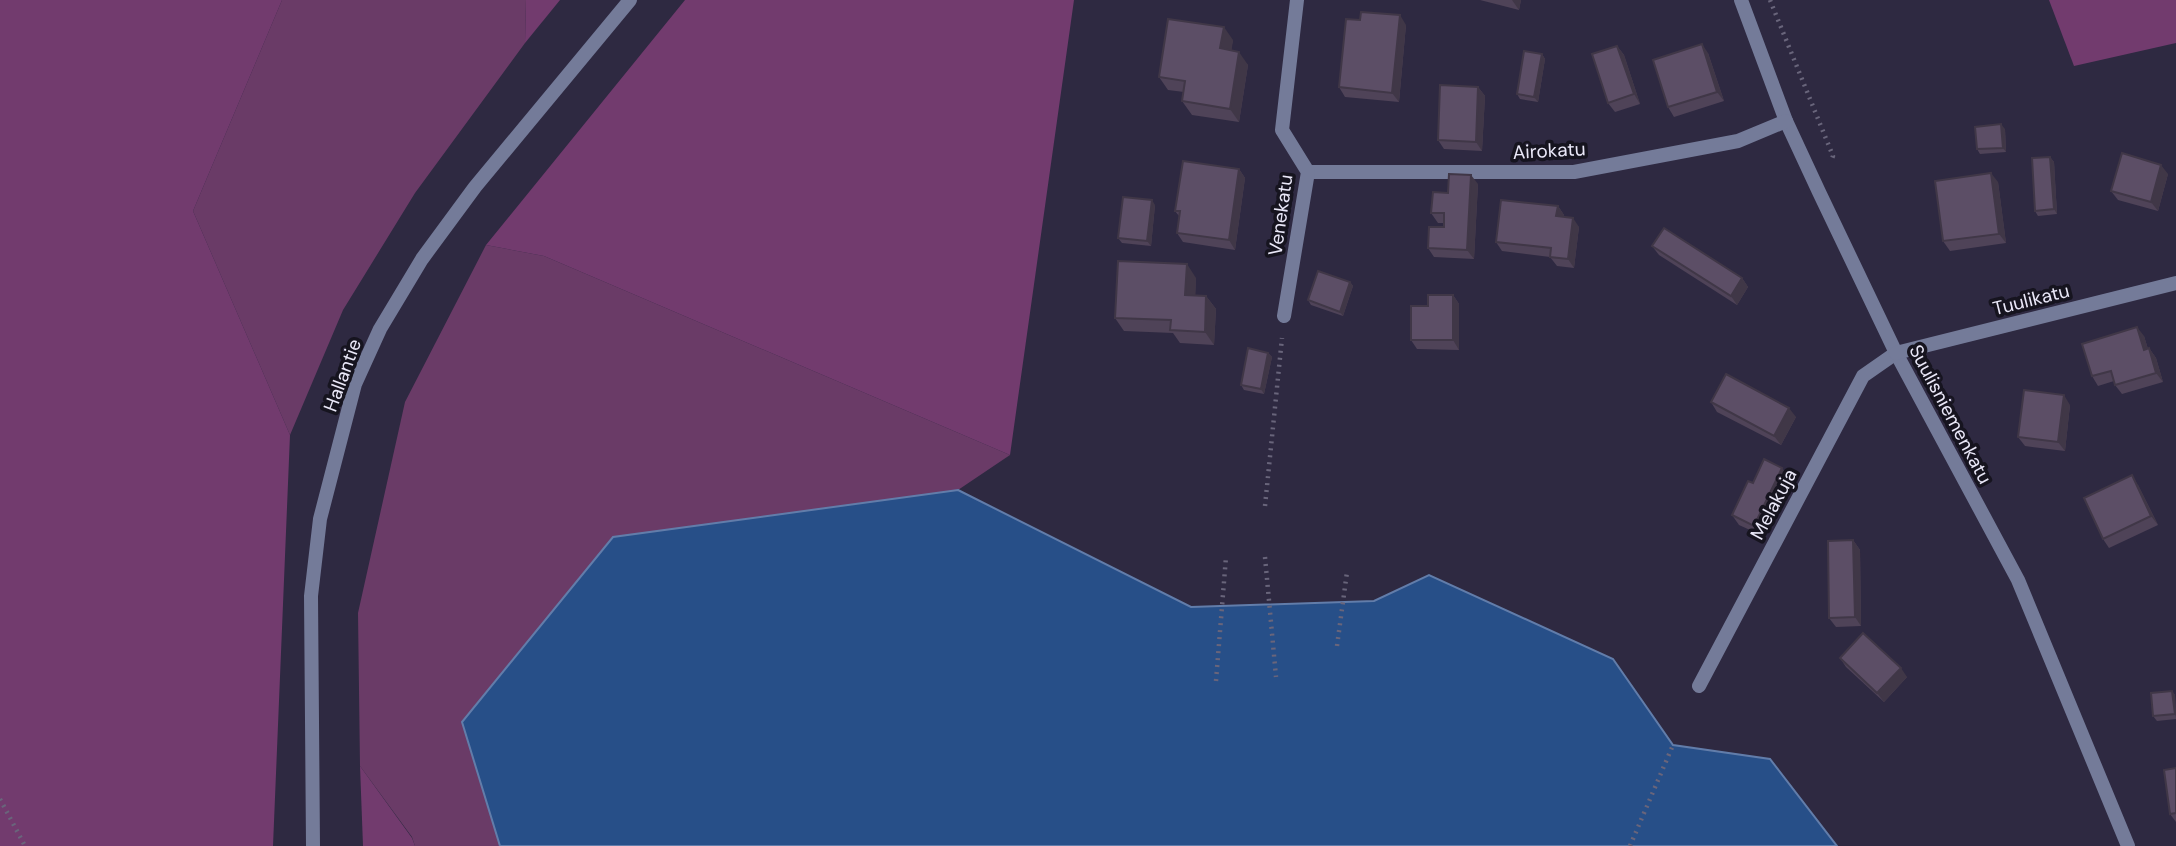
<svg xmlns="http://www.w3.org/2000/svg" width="2176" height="846" font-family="'DM Sans',sans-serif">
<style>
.green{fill:#6a3b67}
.forest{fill:#723b6e}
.water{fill:#274f88;stroke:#627daa;stroke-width:2}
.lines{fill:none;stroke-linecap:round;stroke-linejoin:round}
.path{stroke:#69657b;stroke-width:4.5;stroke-dasharray:2 5;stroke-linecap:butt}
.service{stroke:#747b99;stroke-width:14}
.minor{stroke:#747b99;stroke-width:14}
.tertiary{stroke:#747b99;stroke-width:14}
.wall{fill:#4f4358}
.shaded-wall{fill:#403747}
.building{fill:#5c4e66;stroke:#403747;stroke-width:2}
.labels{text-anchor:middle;stroke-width:7;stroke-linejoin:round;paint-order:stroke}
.street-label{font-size:19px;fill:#eae8f8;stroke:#16141f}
</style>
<rect width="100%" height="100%" fill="#2e2941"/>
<g class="green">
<path d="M 282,0 L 526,0 L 525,43 L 415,193 L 343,310 L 290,435 L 193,211 Z"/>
<path d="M 486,245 L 544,256 L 1010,455 L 958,490 L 613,538 L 462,722 L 500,846 L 415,846 L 412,837 L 360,766 L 358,613 L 405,402 Z"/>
</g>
<g class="forest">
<path d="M 0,0 L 282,0 L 193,211 L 290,435 L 273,846 L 0,846 Z"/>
<path d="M 526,0 L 560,0 L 525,43 Z"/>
<path d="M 685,0 L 1074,0 L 1010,455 L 544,256 L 486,245 Z"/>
<path d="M 2049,0 L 2176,0 L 2176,43 L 2074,66 Z"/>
<path d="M 360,766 L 412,838 L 415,846 L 363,846 Z"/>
</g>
<path class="water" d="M 958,490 L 1191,607 L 1374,601 L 1429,575 L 1613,659 L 1673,745 L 1770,759 L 1837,846 L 500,846 L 462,722 L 613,537 Z"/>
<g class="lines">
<g class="path">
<path d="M 1770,0 L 1833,156 L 1831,161"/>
<path d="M 1265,506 L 1282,338"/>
<path d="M 1265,557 L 1276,677"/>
<path d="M 1337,646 L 1347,572"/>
<path d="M 1216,681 L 1226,557"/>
<path d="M 0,799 L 25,846"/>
<path d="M 1630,846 L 1673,745"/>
</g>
<path class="service" d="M 1699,686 L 1863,376 L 1896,353"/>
<g class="minor">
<path d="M 1741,0 L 1786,121 L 1819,192 L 1896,353 L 2018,580 L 2128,846"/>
<path d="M 1308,172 L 1574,172 L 1738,141 L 1786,121"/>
<path d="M 1284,316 L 1308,172 L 1282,130 L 1297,0"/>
<path d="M 1896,353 L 2176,283"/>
</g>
<path class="tertiary" d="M 313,846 L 311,596 L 320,519 L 355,384 L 380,329 L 422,259 L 475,187 L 630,0"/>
</g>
<g class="wall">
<path d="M 1480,0 L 1521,0 L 1519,10 Z"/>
<path d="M 1406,25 L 1399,102 L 1345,97 L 1339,87 Z"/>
<path d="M 1233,40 L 1231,50 L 1248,65 L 1239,122 L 1192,115 L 1182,101 L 1184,92 L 1168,90 L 1159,77 Z"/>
<path d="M 1617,46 L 1624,55 L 1640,104 L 1615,112 L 1608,103 Z"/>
<path d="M 1708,53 L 1724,101 L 1674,117 L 1668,107 Z"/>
<path d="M 1542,54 L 1545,59 L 1538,102 L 1520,99 L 1517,94 Z"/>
<path d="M 1478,87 L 1485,96 L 1482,151 L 1444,149 L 1438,140 Z"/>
<path d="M 2005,129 L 2006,152 L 1980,154 L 1977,149 Z"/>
<path d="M 2050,157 L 2054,162 L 2057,214 L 2038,216 L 2035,211 Z"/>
<path d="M 1239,169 L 1245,178 L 1235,250 L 1183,242 L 1177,233 L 1179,216 L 1175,211 Z"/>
<path d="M 2168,174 L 2158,211 L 2118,200 L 2111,191 Z"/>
<path d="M 1998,182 L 2006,243 L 1950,251 L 1943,241 Z"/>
<path d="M 1478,184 L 1474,259 L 1434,257 L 1428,248 L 1444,227 L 1444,223 L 1438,223 L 1431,213 L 1448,193 Z"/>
<path d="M 1155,205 L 1151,246 L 1122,243 L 1118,238 Z"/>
<path d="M 1558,206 L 1564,215 L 1564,217 L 1579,227 L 1574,268 L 1557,266 L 1550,257 L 1502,251 L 1496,242 Z"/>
<path d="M 1652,246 L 1742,278 L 1748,287 L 1737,305 L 1659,255 Z"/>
<path d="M 1196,278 L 1195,295 L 1206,296 L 1216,309 L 1214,345 L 1180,343 L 1173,333 L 1124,331 L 1115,318 Z"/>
<path d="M 1350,282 L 1353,286 L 1343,316 L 1311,305 L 1308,300 Z"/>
<path d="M 1453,295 L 1459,304 L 1459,350 L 1417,349 L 1411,340 L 1428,306 Z"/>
<path d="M 2144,336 L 2148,349 L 2149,348 L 2156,358 L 2163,382 L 2122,394 L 2115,385 L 2114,381 L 2098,386 L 2092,376 Z"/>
<path d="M 1268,353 L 1272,357 L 1264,394 L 1244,390 L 1241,385 Z"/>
<path d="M 1711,402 L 1796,417 L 1781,445 L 1717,412 Z"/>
<path d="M 2070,405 L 2065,451 L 2025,446 L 2018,437 Z"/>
<path d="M 1782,468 L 1788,477 L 1761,535 L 1739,525 L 1732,515 L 1753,483 Z"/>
<path d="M 2138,485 L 2158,525 L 2109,548 L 2103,539 Z"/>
<path d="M 1853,540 L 1860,550 L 1861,626 L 1836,627 L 1829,618 Z"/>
<path d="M 1840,658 L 1907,677 L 1884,702 L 1846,667 Z"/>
<path d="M 2172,691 L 2175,695 L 2176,719 L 2157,721 L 2153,716 Z"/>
<path d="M 2176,768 L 2176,822 L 2170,814 Z"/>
</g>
<g class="shaded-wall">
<path d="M 1512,0 L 1521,0 L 1519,10 Z"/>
<path d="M 1400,15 L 1406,25 L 1399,102 L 1392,93 Z"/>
<path d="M 1224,27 L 1233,40 L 1230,62 L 1220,48 Z"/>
<path d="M 1702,44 L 1708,53 L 1724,101 L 1717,92 Z"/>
<path d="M 1617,46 L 1624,55 L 1640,104 L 1634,94 Z"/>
<path d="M 1239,52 L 1248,65 L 1239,122 L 1230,109 Z"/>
<path d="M 1542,54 L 1545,59 L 1538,102 L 1534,97 Z"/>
<path d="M 1478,87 L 1485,96 L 1482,151 L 1476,142 Z"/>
<path d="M 2001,124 L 2005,129 L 2006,152 L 2003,148 Z"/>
<path d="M 2050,157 L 2054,162 L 2057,214 L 2054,209 Z"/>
<path d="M 2161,165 L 2168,174 L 2158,211 L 2151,202 Z"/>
<path d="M 1239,169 L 1245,178 L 1235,250 L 1229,240 Z"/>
<path d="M 1991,173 L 1998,182 L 2006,243 L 1999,234 Z"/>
<path d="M 1471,175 L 1478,184 L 1474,259 L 1467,250 Z"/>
<path d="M 1152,200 L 1155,205 L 1151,246 L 1147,241 Z"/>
<path d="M 1558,206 L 1564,215 L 1563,225 L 1556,216 Z"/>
<path d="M 1573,218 L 1579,227 L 1574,268 L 1568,259 Z"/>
<path d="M 1187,264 L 1196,278 L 1195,308 L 1185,295 Z"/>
<path d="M 1742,278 L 1748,287 L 1737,305 L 1731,296 Z"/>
<path d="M 1350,282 L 1353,286 L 1343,316 L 1340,312 Z"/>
<path d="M 1453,295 L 1459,304 L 1459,350 L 1453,340 Z"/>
<path d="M 1206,296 L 1216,309 L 1214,345 L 1205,332 Z"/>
<path d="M 2137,327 L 2144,336 L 2151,359 L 2144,350 Z"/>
<path d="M 2149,348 L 2156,358 L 2163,382 L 2156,373 Z"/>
<path d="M 1268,353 L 1272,357 L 1264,394 L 1261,389 Z"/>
<path d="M 2064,395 L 2070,405 L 2065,451 L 2058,442 Z"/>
<path d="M 1789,408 L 1796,417 L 1781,445 L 1774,436 Z"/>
<path d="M 1782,468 L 1788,477 L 1761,535 L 1754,526 Z"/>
<path d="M 2132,475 L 2138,485 L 2158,525 L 2151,516 Z"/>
<path d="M 1853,540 L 1860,550 L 1861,626 L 1855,617 Z"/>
<path d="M 1901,668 L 1907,677 L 1884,702 L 1877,693 Z"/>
<path d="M 2172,691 L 2175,695 L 2176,716 L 2175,714 Z"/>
</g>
<g class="building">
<path d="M 1361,12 L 1400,15 L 1392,93 L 1339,87 L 1346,19 L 1360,20 Z"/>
<path d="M 1168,19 L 1224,27 L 1220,48 L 1239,52 L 1230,109 L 1182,101 L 1185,81 L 1159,77 Z"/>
<path d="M 1702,44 L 1717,92 L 1668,107 L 1653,60 Z"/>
<path d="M 1617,46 L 1634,94 L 1608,103 L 1592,54 Z"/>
<path d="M 1524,51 L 1542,54 L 1534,97 L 1517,94 Z"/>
<path d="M 1440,85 L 1478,87 L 1476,142 L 1438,140 Z"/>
<path d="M 2001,124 L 2003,148 L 1977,149 L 1975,127 Z"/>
<path d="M 2122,153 L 2161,165 L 2151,202 L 2111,191 Z"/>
<path d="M 2050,157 L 2054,209 L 2035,211 L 2032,158 Z"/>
<path d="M 1183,161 L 1239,169 L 1229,240 L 1177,233 L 1180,211 L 1175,211 Z"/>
<path d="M 1991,173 L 1999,234 L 1943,241 L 1935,181 Z"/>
<path d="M 1449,174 L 1471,175 L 1467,250 L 1428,248 L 1429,227 L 1444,227 L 1444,213 L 1431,213 L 1433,192 L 1448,193 Z"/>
<path d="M 1123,197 L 1152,200 L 1147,241 L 1118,238 Z"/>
<path d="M 1501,200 L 1558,206 L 1556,216 L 1573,218 L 1568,259 L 1550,257 L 1551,248 L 1496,242 Z"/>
<path d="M 1664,228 L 1742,278 L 1731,296 L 1652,246 Z"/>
<path d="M 1118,261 L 1187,264 L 1185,295 L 1206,296 L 1205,332 L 1170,330 L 1171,320 L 1115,318 Z"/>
<path d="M 1318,271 L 1350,282 L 1340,312 L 1308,300 Z"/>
<path d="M 1428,295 L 1453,295 L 1453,340 L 1411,340 L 1411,306 L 1428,306 Z"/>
<path d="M 2137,327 L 2144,350 L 2149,348 L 2156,373 L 2115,385 L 2111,371 L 2092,376 L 2082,344 Z"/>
<path d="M 1248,348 L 1268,353 L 1261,389 L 1241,385 Z"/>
<path d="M 1726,374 L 1789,408 L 1774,436 L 1711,402 Z"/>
<path d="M 2024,390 L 2064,395 L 2058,442 L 2018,437 Z"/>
<path d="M 1764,459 L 1782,468 L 1754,526 L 1732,515 L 1748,481 L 1753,483 Z"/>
<path d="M 2132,475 L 2151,516 L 2103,539 L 2084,498 Z"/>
<path d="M 1853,540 L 1855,617 L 1829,618 L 1828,541 Z"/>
<path d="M 1863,633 L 1901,668 L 1877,693 L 1840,658 Z"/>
<path d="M 2172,691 L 2175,714 L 2153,716 L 2151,693 Z"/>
<path d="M 2176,768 L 2176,813 L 2170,814 L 2164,770 Z"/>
</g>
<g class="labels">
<g class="street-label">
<text transform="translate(1549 150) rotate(-3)" y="7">Airokatu</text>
<text transform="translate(1280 215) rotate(-82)" y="7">Venekatu</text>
<text transform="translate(2031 299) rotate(-14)" y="7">Tuulikatu</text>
<text transform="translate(342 375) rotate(-70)" y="7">Hallantie</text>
<text transform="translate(1951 414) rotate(62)" y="7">Suulisniemenkatu</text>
<text transform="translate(1773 504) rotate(-62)" y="7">Melakuja</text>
</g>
</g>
</svg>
